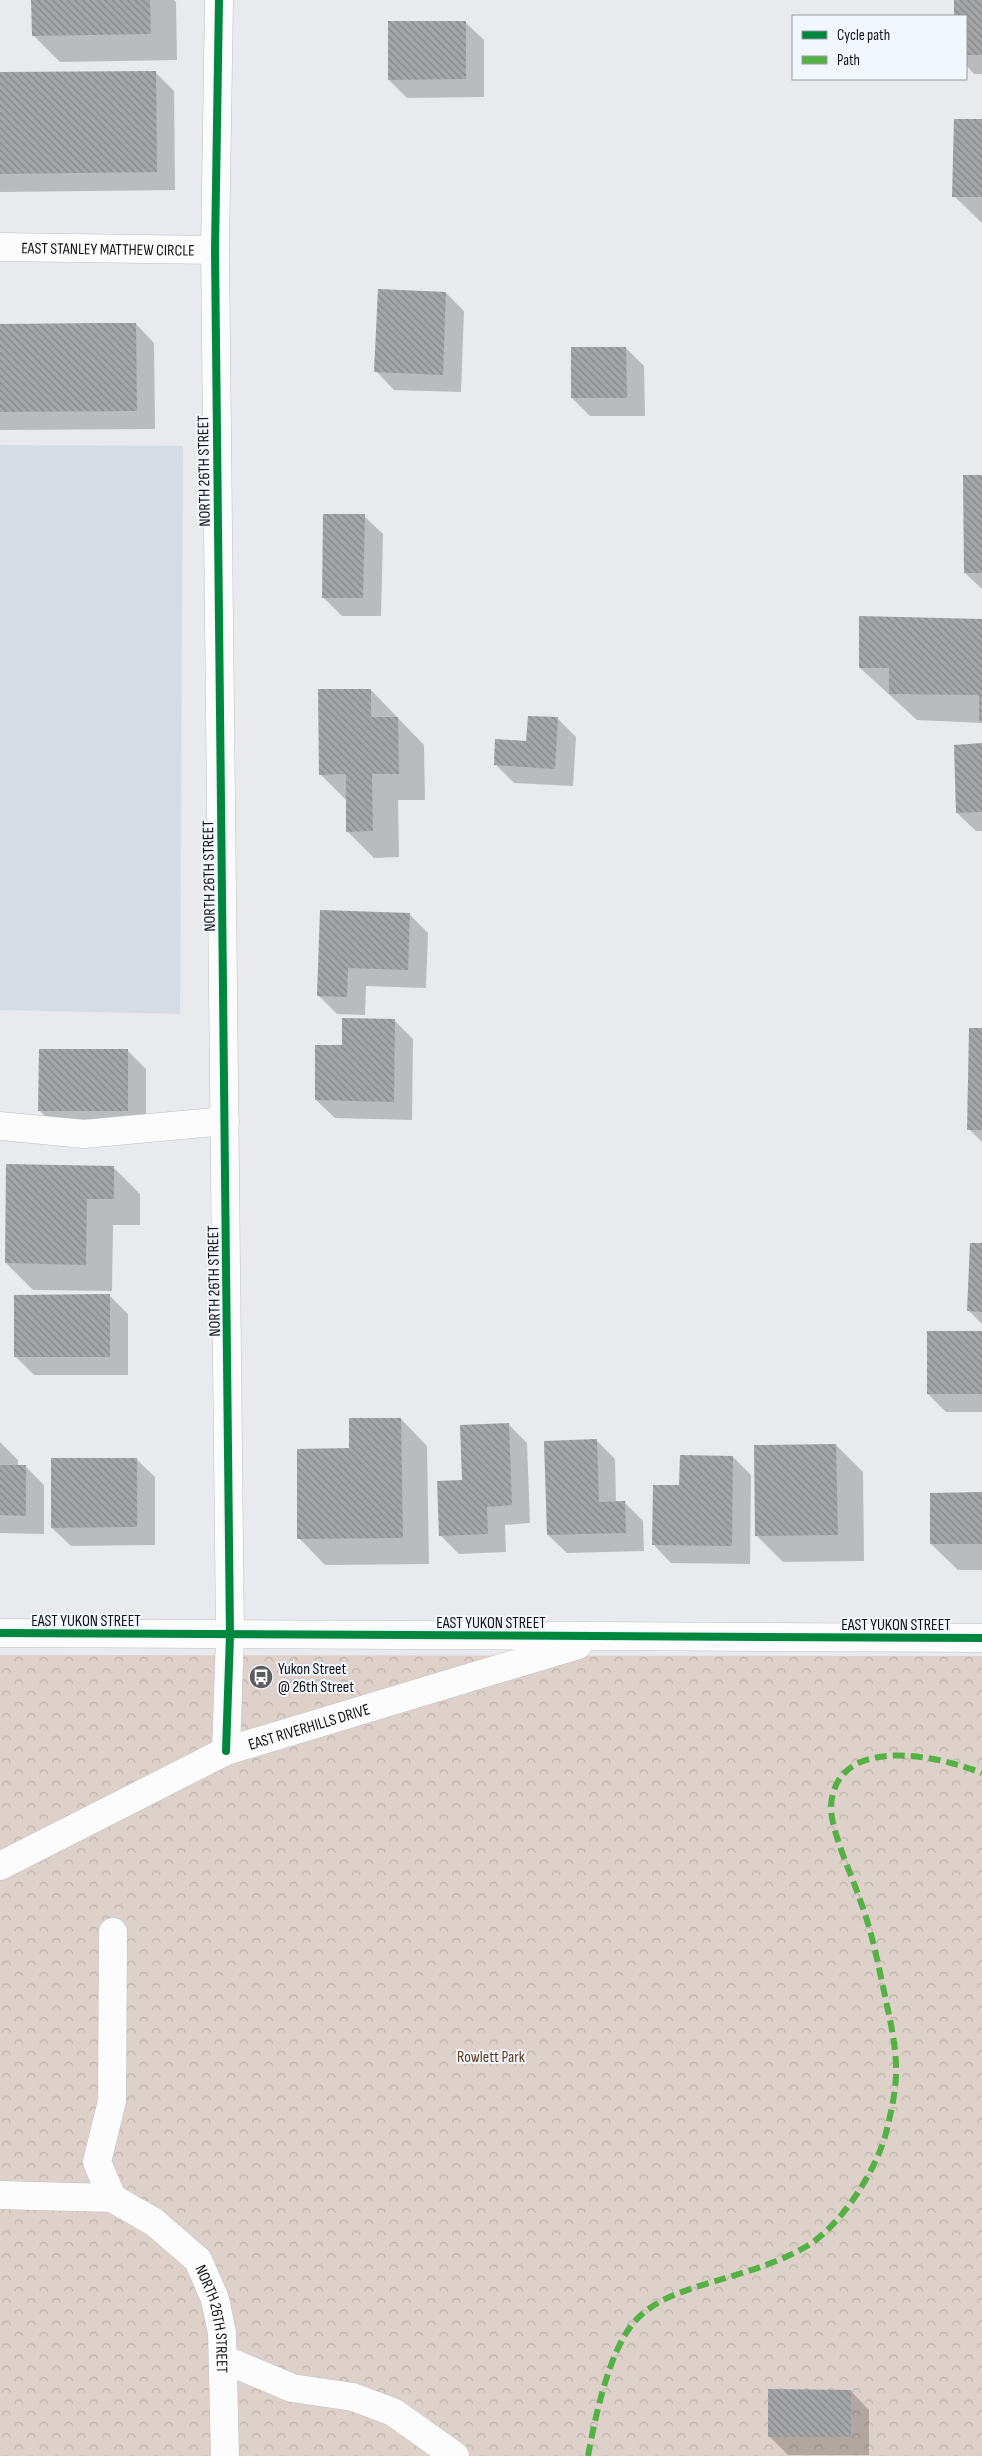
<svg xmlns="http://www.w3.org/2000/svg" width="982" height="2456" font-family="'Sofia Sans Condensed',sans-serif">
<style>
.built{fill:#d7dce4}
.forest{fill:url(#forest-crowns)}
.shadow{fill:#0003}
.building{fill:url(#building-back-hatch)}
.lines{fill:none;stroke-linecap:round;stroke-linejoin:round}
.minor-casing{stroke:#bfc0c3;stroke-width:29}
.minor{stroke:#fcfcfc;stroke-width:28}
.quiet{stroke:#54b144;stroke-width:6;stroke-dasharray:12 6;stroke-linecap:butt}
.cycleway-casing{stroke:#f2f6fe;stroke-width:11}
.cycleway{stroke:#00873e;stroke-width:8}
.labels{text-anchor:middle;stroke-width:4;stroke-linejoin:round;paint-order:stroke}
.street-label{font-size:16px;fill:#0f1113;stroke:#f2f6fe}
.poi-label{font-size:16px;fill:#0f1113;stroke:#f2f6fe;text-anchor:start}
.park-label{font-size:16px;fill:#613816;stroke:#f2f6fe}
</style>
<defs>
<pattern id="forest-crowns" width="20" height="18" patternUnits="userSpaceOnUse" patternTransform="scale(1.25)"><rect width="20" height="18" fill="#ded1c9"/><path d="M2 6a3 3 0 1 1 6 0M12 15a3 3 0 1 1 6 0" fill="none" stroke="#bdb2ac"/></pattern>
<pattern id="building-back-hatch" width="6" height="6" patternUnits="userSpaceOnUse" patternTransform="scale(1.25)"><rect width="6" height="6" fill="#a4a6a9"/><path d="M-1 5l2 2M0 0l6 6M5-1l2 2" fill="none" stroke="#848688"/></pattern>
</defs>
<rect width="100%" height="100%" fill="#e8eaed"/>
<path class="built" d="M 0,445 L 183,446 L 180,1014 L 0,1010 Z"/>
<path class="forest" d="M 0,1655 L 982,1656 L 982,2456 L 0,2456 Z"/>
<g class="shadow">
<path d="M 33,0 L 174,0 L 176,2 L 177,60 L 60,62 L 33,35 Z"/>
<path d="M 955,0 L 982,0 L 982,74 L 974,74 L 966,65 L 966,16 L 955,16 Z"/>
<path d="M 465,22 L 484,40 L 484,97 L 407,98 L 389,80 Z"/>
<path d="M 155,72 L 174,91 L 175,190 L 0,192 L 0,74 Z"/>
<path d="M 982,121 L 982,223 L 954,196 Z"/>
<path d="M 446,293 L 464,311 L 461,392 L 394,390 L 376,371 Z"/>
<path d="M 136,324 L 154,343 L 155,429 L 0,430 L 0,325 Z"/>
<path d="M 626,348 L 644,366 L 645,416 L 590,416 L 572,398 Z"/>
<path d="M 982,476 L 982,589 L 965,573 Z"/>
<path d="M 364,516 L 383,534 L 381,616 L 342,616 L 323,597 Z"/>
<path d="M 982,620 L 982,723 L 917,720 L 860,668 Z"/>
<path d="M 371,690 L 424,745 L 425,800 L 398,800 L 399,857 L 374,858 L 347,831 L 347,801 L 320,774 Z"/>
<path d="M 558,719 L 576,737 L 573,786 L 514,783 L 495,764 Z"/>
<path d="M 982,745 L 982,831 L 976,831 L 957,813 Z"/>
<path d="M 322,911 L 409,914 L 428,933 L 426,988 L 366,986 L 365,1015 L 337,1014 L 318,995 Z"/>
<path d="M 394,1020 L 413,1039 L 412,1120 L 335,1118 L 316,1100 L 343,1047 Z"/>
<path d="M 982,1029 L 982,1142 L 969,1129 Z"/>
<path d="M 128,1051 L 146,1069 L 146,1129 L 58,1129 L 39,1110 Z"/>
<path d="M 114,1168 L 140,1194 L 140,1225 L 113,1225 L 112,1291 L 33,1290 L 6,1263 Z"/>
<path d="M 982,1244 L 982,1324 L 969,1311 Z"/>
<path d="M 109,1295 L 128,1314 L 128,1375 L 34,1375 L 16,1357 Z"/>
<path d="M 982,1332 L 982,1412 L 946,1412 L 928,1394 Z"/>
<path d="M 401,1419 L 427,1446 L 429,1564 L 325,1565 L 299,1538 L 350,1450 Z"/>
<path d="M 508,1424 L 527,1443 L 530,1523 L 505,1525 L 506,1552 L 459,1554 L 440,1535 L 463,1481 Z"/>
<path d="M 596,1440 L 615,1459 L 616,1503 L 624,1502 L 643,1521 L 644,1551 L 567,1553 L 548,1535 Z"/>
<path d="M 0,1442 L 18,1460 L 18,1467 L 26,1467 L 44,1485 L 44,1534 L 0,1533 Z"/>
<path d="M 836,1445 L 863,1472 L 864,1561 L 783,1562 L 756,1535 Z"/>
<path d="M 733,1457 L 751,1475 L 750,1564 L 671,1563 L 653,1544 L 680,1486 Z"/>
<path d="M 136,1459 L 155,1477 L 155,1545 L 71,1546 L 52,1528 Z"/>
<path d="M 982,1494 L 982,1570 L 958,1570 L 931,1544 Z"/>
<path d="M 851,2391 L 869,2410 L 869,2455 L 788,2455 L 769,2436 Z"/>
</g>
<g class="building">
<path d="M 31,0 L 150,0 L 151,34 L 32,36 Z"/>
<path d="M 954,0 L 982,0 L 982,55 L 966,55 L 966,16 L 954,16 Z"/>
<path d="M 388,21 L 466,21 L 466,79 L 388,80 Z"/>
<path d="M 156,71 L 157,172 L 0,174 L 0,72 Z"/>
<path d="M 954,119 L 982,119 L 982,197 L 952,197 Z"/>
<path d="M 378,289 L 446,292 L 443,375 L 374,372 Z"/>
<path d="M 101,323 L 136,323 L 137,411 L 0,412 L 0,324 Z"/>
<path d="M 571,347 L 626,347 L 627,398 L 571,398 Z"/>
<path d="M 963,475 L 982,475 L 982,573 L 964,573 Z"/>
<path d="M 323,514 L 365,514 L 363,598 L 322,598 Z"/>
<path d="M 859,616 L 982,619 L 982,721 L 979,721 L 979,695 L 889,694 L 889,668 L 859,668 Z"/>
<path d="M 318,689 L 371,689 L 371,717 L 398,717 L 399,774 L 372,774 L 373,831 L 346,832 L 346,774 L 319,775 Z"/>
<path d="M 528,716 L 558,717 L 555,769 L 494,765 L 495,739 L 526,741 Z"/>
<path d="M 982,743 L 982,812 L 956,813 L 954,745 Z"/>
<path d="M 320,910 L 410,913 L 408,970 L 348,968 L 347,997 L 317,996 Z"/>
<path d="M 342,1018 L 395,1019 L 394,1102 L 315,1100 L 315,1045 L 342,1045 Z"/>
<path d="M 969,1028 L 982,1028 L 982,1130 L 967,1130 Z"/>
<path d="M 39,1049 L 128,1049 L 128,1111 L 38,1111 Z"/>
<path d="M 6,1164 L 114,1166 L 114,1199 L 87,1199 L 86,1265 L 5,1263 Z"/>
<path d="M 970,1243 L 982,1243 L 982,1312 L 967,1311 Z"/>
<path d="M 110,1294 L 110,1357 L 14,1357 L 14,1295 Z"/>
<rect x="927" y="1331" width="55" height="63"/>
<path d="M 349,1418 L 401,1418 L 403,1538 L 297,1539 L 297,1449 L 349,1448 Z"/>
<path d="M 509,1423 L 512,1505 L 487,1507 L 488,1534 L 439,1536 L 437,1481 L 462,1480 L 460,1425 Z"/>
<path d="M 597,1439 L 599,1502 L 625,1501 L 626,1533 L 547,1535 L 544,1441 Z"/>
<path d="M 836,1444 L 838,1535 L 755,1536 L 754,1445 Z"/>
<path d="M 680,1455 L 733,1456 L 732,1546 L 652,1545 L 653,1485 L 679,1485 Z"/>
<path d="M 51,1458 L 137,1458 L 137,1527 L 51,1528 Z"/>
<path d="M 0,1465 L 26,1465 L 26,1516 L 0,1515 Z"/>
<path d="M 982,1492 L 982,1544 L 930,1544 L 930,1493 Z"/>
<path d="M 768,2389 L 851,2390 L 851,2437 L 768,2437 Z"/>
</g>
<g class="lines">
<g class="minor-casing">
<g id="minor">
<path d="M 219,0 L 215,250 L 230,1635 L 226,1751"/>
<path id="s1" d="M 0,247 L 215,250"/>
<path d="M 0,1126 L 84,1134 L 225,1121"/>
<path d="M 0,1633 L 982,1638"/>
<path id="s2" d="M 0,1866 L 226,1751 L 578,1645"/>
<path id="s3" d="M 113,1932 L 112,2101 L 97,2162 L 112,2198 L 154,2222 L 198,2260 L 215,2299 L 222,2333 L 225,2456"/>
<path d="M 0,2195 L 112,2198"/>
<path d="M 223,2359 L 292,2388 L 353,2397 L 393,2412 L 455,2456"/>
</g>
</g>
<use href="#minor" class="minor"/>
<path class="quiet" d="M 588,2456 C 595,2418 609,2350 635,2321 C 657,2297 690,2289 719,2280 C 749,2271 780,2262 807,2246 C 842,2225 878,2168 887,2129 C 892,2108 897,2086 896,2065 C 895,2041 890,2019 885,1996 C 878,1964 872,1931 860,1900 C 852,1875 830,1830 831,1805 C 837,1733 939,1756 982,1773"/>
<g class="cycleway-casing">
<g id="cycleway">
<path d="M 219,0 L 215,250 L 230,1635 L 226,1751"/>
<path d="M 0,1633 L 982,1638"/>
</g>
</g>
<use href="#cycleway" class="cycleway"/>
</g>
<defs>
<g id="bus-disc" transform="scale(1.25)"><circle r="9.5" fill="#5b5d5f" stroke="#f2f6fe"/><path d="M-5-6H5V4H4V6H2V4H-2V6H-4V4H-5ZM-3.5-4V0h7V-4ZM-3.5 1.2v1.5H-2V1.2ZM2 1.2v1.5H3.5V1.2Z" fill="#fff"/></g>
</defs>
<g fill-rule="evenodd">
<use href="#bus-disc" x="261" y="1677"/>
</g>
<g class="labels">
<g class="street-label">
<text dy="6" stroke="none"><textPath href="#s1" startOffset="108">EAST STANLEY MATTHEW CIRCLE</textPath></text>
<text transform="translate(203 471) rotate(-91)" y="6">NORTH 26TH STREET</text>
<text transform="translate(208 876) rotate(-91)" y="6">NORTH 26TH STREET</text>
<text transform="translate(213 1281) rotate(-91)" y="6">NORTH 26TH STREET</text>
<text x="86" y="1626">EAST YUKON STREET</text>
<text x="491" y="1628">EAST YUKON STREET</text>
<text x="896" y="1630">EAST YUKON STREET</text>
<text dy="6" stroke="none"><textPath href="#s2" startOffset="340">EAST RIVERHILLS DRIVE</textPath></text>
<text dy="6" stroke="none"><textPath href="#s3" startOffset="439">NORTH 26TH STREET</textPath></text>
</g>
<g class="poi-label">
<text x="278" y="1674">Yukon Street<tspan x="278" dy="18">@ 26th Street</tspan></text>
</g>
<g class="park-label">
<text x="491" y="2062">Rowlett Park</text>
</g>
</g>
<rect x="792" y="15" width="175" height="65" fill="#f2f6fe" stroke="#979aa0"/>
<rect x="802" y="31" width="25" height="8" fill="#00873e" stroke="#979aa0"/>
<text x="837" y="40" font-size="15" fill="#0f1113">Cycle path</text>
<rect x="802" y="56" width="25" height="8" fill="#54b144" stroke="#979aa0"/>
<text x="837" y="65" font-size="15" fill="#0f1113">Path</text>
</svg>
